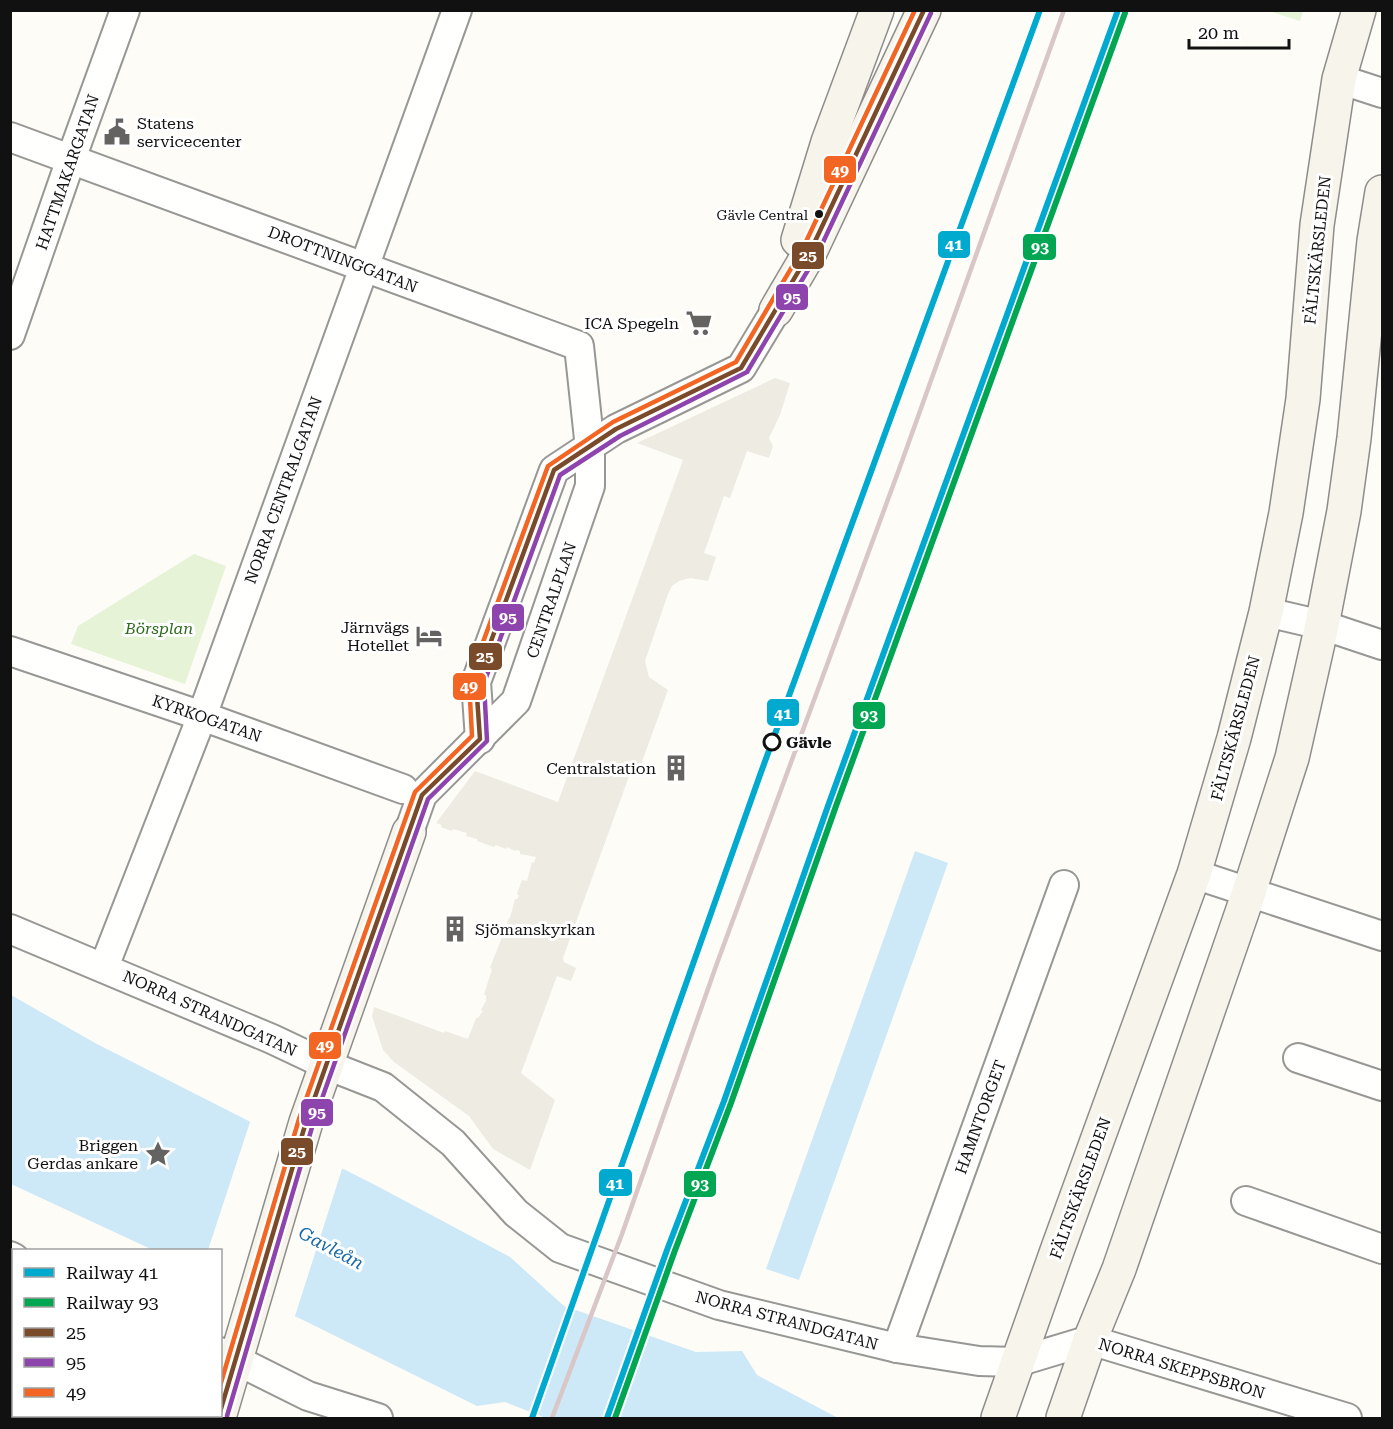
<svg xmlns="http://www.w3.org/2000/svg" width="1393" height="1429" font-family="'Roboto Serif',serif">
<style>
.green{fill:#e7f3d7}
.plaza{fill:#edebe2}
.water{fill:#cde8f7}
.pier{fill:#fdfcf7}
.lines{fill:none;stroke-linecap:round;stroke-linejoin:round}
.street-casing{stroke:#979795;stroke-width:32}
.secondary-casing{stroke:#8e8d8b;stroke-width:36}
.street{stroke:#fffffe;stroke-width:28}
.secondary{stroke:#f6f4eb;stroke-width:33}
.rail{stroke:#d9c6c7;stroke-width:4.5}
.bus-1-casing{stroke:#fff;stroke-width:9}
.bus-2-casing{stroke:#fff;stroke-width:9}
.bus-3-casing{stroke:#fff;stroke-width:9}
.bus-1{stroke:#7a4b2a;stroke-width:4.5}
.bus-2{stroke:#8e44ad;stroke-width:4.5}
.bus-3{stroke:#f26522;stroke-width:4.5}
.rail-1-casing{stroke:#fff;stroke-width:10}
.rail-2-casing{stroke:#fff;stroke-width:10}
.rail-1{stroke:#00a9ce;stroke-width:6}
.rail-2{stroke:#00a651;stroke-width:6}
.bus-dot{fill:#111;stroke:#fff;stroke-width:2}
.stop-dot{fill:#fff;stroke:#111;stroke-width:3}
.labels{text-anchor:middle;stroke-width:6;stroke-linejoin:round;paint-order:stroke}
.bus-label{font-size:14px;fill:#111;stroke:#fff;text-anchor:end}
.poi-label{font-size:16px;fill:#111;stroke:#fff;text-anchor:end}
.street-label{font-size:16px;fill:#111;stroke:#fff}
.park-label{font-size:16px;font-style:italic;fill:#2f6b1f;stroke:#fff}
.stop-label{font-size:16px;font-weight:bold;fill:#111;stroke:#fff;text-anchor:start}
.water-label{font-size:18px;font-style:italic;fill:#1768a6;stroke:#fff}
.line-badge{stroke:#fff;stroke-width:2}
.badge-label{font-size:16px;text-anchor:middle;font-weight:bold;fill:#fff}
</style>
<rect width="100%" height="100%" fill="#fdfcf7"/>
<g class="green">
<path d="M 1269,11 L 1303,11 L 1300,21 Z"/>
<path d="M 194,554 L 226,566 L 185,684 L 71,644 L 78,626 Z"/>
</g>
<path class="plaza" d="M 775,378 L 790,383 L 780,415 L 769,438 L 773,446 L 769,458 L 747,451 L 730,498 L 724,496 L 704,553 L 716,557 L 708,581 L 690,578 L 679,581 L 672,586 L 668,594 L 645,661 L 649,677 L 668,690 L 639,770 L 632,768 L 563,958 L 564,962 L 576,968 L 571,981 L 557,976 L 521,1073 L 555,1100 L 530,1170 L 493,1149 L 469,1116 L 394,1062 L 383,1050 L 372,1016 L 374,1007 L 444,1033 L 445,1031 L 468,1039 L 476,1018 L 478,1018 L 483,1011 L 481,1010 L 486,1001 L 486,995 L 484,995 L 492,969 L 490,968 L 502,937 L 504,937 L 504,933 L 509,918 L 510,918 L 515,899 L 517,899 L 519,896 L 517,894 L 522,880 L 527,881 L 532,862 L 534,863 L 536,857 L 520,854 L 520,851 L 516,850 L 515,851 L 507,847 L 506,849 L 496,845 L 494,847 L 477,841 L 477,839 L 466,836 L 467,833 L 453,829 L 452,831 L 441,827 L 442,825 L 436,823 L 475,771 L 558,802 L 683,460 L 637,443 Z"/>
<g class="water">
<path d="M 915,851 L 948,863 L 799,1280 L 766,1269 Z"/>
<path d="M 11,995 L 95,1043 L 377,1186 L 510,1257 L 564,1306 L 696,1352 L 742,1351 L 757,1375 L 838,1418 L 546,1418 L 505,1402 L 477,1406 L 303,1320 L 221,1282 L 220,1250 L 153,1250 L 11,1184 Z"/>
</g>
<path class="pier" d="M 251,1119 L 343,1166 L 294,1319 L 220,1285 L 220,1250 L 208,1250 Z"/>
<g class="lines">
<g class="street-casing">
<g id="street">
<path d="M 1339,79 L 1382,93"/>
<path d="M 10,137 L 579,346 L 590,448 L 590,486 L 516,701 L 422,795 L 409,832"/>
<path d="M 10,335 L 71,159 L 125,10"/>
<path d="M 1266,612 L 1322,625 L 1382,645"/>
<path d="M 10,651 L 202,716 L 403,789"/>
<path d="M 480,739 L 476,682 L 554,470 L 616,429 L 741,368 L 776,310"/>
<path d="M 1194,874 L 1382,936"/>
<path d="M 10,929 L 272,1039 L 327,1065 L 383,1087 L 453,1143 L 516,1213 L 560,1248 L 719,1305 L 897,1348 L 979,1361 L 1017,1362 L 1090,1340 L 1347,1418"/>
<path d="M 104,967 L 202,716 L 457,10"/>
<path d="M 1298,1058 L 1382,1086"/>
<path d="M 1246,1201 L 1382,1249"/>
<path d="M 10,1256 L 14,1258"/>
<path d="M 897,1348 L 1064,885"/>
<path d="M 220,1352 L 308,1396 L 378,1418"/>
</g>
</g>
<g class="secondary-casing">
<g id="secondary">
<path d="M 798,240 L 828,142 L 877,10"/>
<path d="M 776,310 L 810,252 L 924,10"/>
<path d="M 220,1414 L 306,1122 L 409,832"/>
<path d="M 998,1418 L 1058,1248 L 1194,874 L 1234,738 L 1266,612 L 1286,513 L 1303,399 L 1317,225 L 1339,79 L 1359,10"/>
<path d="M 1063,1418 L 1090,1340 L 1119,1269 L 1249,892 L 1292,758 L 1322,625 L 1344,511 L 1354,438 L 1374,241 L 1382,192"/>
</g>
</g>
<use href="#street" class="street"/>
<use href="#secondary" class="secondary"/>
<path class="rail" d="M 552,1418 L 622,1234 L 716,966 L 901,464 L 1064,10"/>
<g class="bus-1-casing">
<path id="bus-1" d="M 220,1412 L 306,1122 L 422,795 L 480,739 L 476,682 L 554,470 L 616,429 L 741,368 L 810,252 L 924,10"/>
</g>
<g class="bus-2-casing">
<path id="bus-2" d="M 227,1416 L 313,1124 L 428,799 L 487,741 L 484,683 L 560,475 L 620,436 L 747,372 L 817,255 L 931,13"/>
</g>
<g class="bus-3-casing">
<path id="bus-3" d="M 220,1386 L 299,1119 L 415,792 L 472,736 L 469,680 L 548,466 L 613,422 L 736,362 L 803,248 L 915,10"/>
</g>
<use href="#bus-1" class="bus-1"/>
<use href="#bus-2" class="bus-2"/>
<use href="#bus-3" class="bus-3"/>
<g class="rail-1-casing">
<g id="rail-1">
<path d="M 532,1418 L 760,775 L 1040,10"/>
<path d="M 607,1418 L 667,1250 L 724,1101 L 829,803 L 1118,10"/>
</g>
</g>
<g class="rail-2-casing">
<path id="rail-2" d="M 615,1418 L 674,1253 L 731,1103 L 836,806 L 1125,13"/>
</g>
<use href="#rail-1" class="rail-1"/>
<use href="#rail-2" class="rail-2"/>
</g>
<defs>
<g id="civic-bare" transform="scale(2.07)"><path d="M-.6-6.5H3V-4.5H.6V-3L4-1V1h2V6H-6V1h2V-1L-.6-3ZM-1.2 2.5V6h2.4V2.5Z" fill="#646362" stroke="#fff" stroke-width="2.5" paint-order="stroke"/></g>
<g id="supermarket-bare" transform="scale(2.07)"><path d="M-6-5.5h2.5l.6 2H6L4.5 2H-2.5L-4.4-4H-6ZM-1.5 3.2a1.3 1.3 0 1 0 .1 0ZM3 3.2a1.3 1.3 0 1 0 .1 0Z" fill="#646362" stroke="#fff" stroke-width="2.5" paint-order="stroke"/></g>
<g id="hotel-bare" transform="scale(2.07)"><path d="M-6-4.5h1.5V1H6V5H4.5V3h-9V5H-6ZM-4 0a1.8 1.8 0 1 1 3.6 0ZM.5 0V-2.5h3Q6-2.5 6 0Z" fill="#646362" stroke="#fff" stroke-width="2.5" paint-order="stroke"/></g>
<g id="building-bare" transform="scale(2.07)"><path d="M-4-6H4V6H1V3H-1V6H-4ZM-2.5-4.3h1.7v1.8h-1.7ZM.8-4.3h1.7v1.8H.8ZM-2.5-1h1.7V.8h-1.7ZM.8-1h1.7V.8H.8Z" fill="#646362" stroke="#fff" stroke-width="2.5" paint-order="stroke"/></g>
<g id="sight-bare" transform="scale(2.07)"><path d="M0-6L1.8-2.2L6-1.7L2.9 1.2L3.7 5.4L0 3.3L-3.7 5.4L-2.9 1.2L-6-1.7L-1.8-2.2Z" fill="#646362" stroke="#fff" stroke-width="2.5" paint-order="stroke"/></g>
</defs>
<g fill-rule="evenodd">
<use href="#civic-bare" x="117" y="132"/>
<use href="#supermarket-bare" x="699" y="323"/>
<use href="#hotel-bare" x="429" y="636"/>
<use href="#building-bare" x="676" y="768"/>
<use href="#building-bare" x="455" y="929"/>
<use href="#sight-bare" x="158" y="1154"/>
</g>
<circle class="bus-dot" cx="819" cy="214" r="5"/>
<circle class="stop-dot" cx="772" cy="742" r="8"/>
<g class="labels">
<g class="bus-label">
<text x="808" y="220">Gävle Central</text>
</g>
<g class="poi-label">
<text x="137" y="129" text-anchor="start">Statens<tspan x="137" dy="18">servicecenter</tspan></text>
<text x="679" y="329">ICA Spegeln</text>
<text x="409" y="633">Järnvägs<tspan x="409" dy="18">Hotellet</tspan></text>
<text x="656" y="774">Centralstation</text>
<text x="475" y="935" text-anchor="start">Sjömanskyrkan</text>
<text x="138" y="1151">Briggen<tspan x="138" dy="18">Gerdas ankare</tspan></text>
</g>
<g class="street-label">
<text transform="translate(67 172) rotate(-71)" y="6">HATTMAKARGATAN</text>
<text transform="translate(1317 250) rotate(-84)" y="6">FÄLTSKÄRSLEDEN</text>
<text transform="translate(343 259) rotate(21)" y="6">DROTTNINGGATAN</text>
<text transform="translate(283 490) rotate(-70)" y="6">NORRA CENTRALGATAN</text>
<text transform="translate(551 600) rotate(-71)" y="6">CENTRALPLAN</text>
<text transform="translate(207 718) rotate(19)" y="6">KYRKOGATAN</text>
<text transform="translate(1235 728) rotate(-75)" y="6">FÄLTSKÄRSLEDEN</text>
<text transform="translate(210 1013) rotate(24)" y="6">NORRA STRANDGATAN</text>
<text transform="translate(980 1117) rotate(-70)" y="6">HAMNTORGET</text>
<text transform="translate(1080 1188) rotate(-70)" y="6">FÄLTSKÄRSLEDEN</text>
<text transform="translate(787 1320) rotate(15)" y="6">NORRA STRANDGATAN</text>
<text transform="translate(1182 1368) rotate(17)" y="6">NORRA SKEPPSBRON</text>
</g>
<g class="park-label">
<text x="159" y="634">Börsplan</text>
</g>
<g class="stop-label">
<text x="786" y="748">Gävle</text>
</g>
<g class="water-label">
<text transform="translate(331 1248) rotate(28)" y="6">Gavleån</text>
</g>
</g>
<g class="line-badge">
<rect x="823" y="155" width="34" height="29" rx="6" fill="#f26522"/>
<rect x="937" y="230" width="34" height="29" rx="6" fill="#00a9ce"/>
<rect x="1022" y="233" width="35" height="28" rx="6" fill="#00a651"/>
<rect x="791" y="241" width="34" height="29" rx="6" fill="#7a4b2a"/>
<rect x="775" y="283" width="34" height="28" rx="6" fill="#8e44ad"/>
<rect x="491" y="603" width="34" height="29" rx="6" fill="#8e44ad"/>
<rect x="468" y="642" width="35" height="29" rx="6" fill="#7a4b2a"/>
<rect x="452" y="672" width="35" height="29" rx="6" fill="#f26522"/>
<rect x="766" y="698" width="34" height="29" rx="6" fill="#00a9ce"/>
<rect x="852" y="701" width="34" height="29" rx="6" fill="#00a651"/>
<rect x="308" y="1031" width="34" height="29" rx="6" fill="#f26522"/>
<rect x="300" y="1098" width="34" height="29" rx="6" fill="#8e44ad"/>
<rect x="280" y="1137" width="34" height="29" rx="6" fill="#7a4b2a"/>
<rect x="598" y="1168" width="35" height="29" rx="6" fill="#00a9ce"/>
<rect x="683" y="1170" width="34" height="28" rx="6" fill="#00a651"/>
</g>
<g class="badge-label">
<text x="840" y="176">49</text>
<text x="954" y="250">41</text>
<text x="1040" y="253">93</text>
<text x="808" y="261">25</text>
<text x="792" y="303">95</text>
<text x="508" y="623">95</text>
<text x="485" y="662">25</text>
<text x="469" y="692">49</text>
<text x="783" y="719">41</text>
<text x="869" y="721">93</text>
<text x="325" y="1051">49</text>
<text x="317" y="1118">95</text>
<text x="297" y="1157">25</text>
<text x="615" y="1189">41</text>
<text x="700" y="1190">93</text>
</g>
<rect width="1393" height="1429" fill="none" stroke="#111111" stroke-width="24"/>
<rect x="12" y="1249" width="210" height="168" fill="#ffffff" stroke="#a0a0a0" stroke-width="1.5"/>
<rect x="24" y="1268" width="30" height="9" fill="#00a9ce" stroke="#a0a0a0" stroke-width="1.5"/>
<text x="66" y="1279" font-size="18" fill="#111111">Railway 41</text>
<rect x="24" y="1298" width="30" height="9" fill="#00a651" stroke="#a0a0a0" stroke-width="1.5"/>
<text x="66" y="1309" font-size="18" fill="#111111">Railway 93</text>
<rect x="24" y="1328" width="30" height="9" fill="#7a4b2a" stroke="#a0a0a0" stroke-width="1.5"/>
<text x="66" y="1339" font-size="18" fill="#111111">25</text>
<rect x="24" y="1358" width="30" height="9" fill="#8e44ad" stroke="#a0a0a0" stroke-width="1.5"/>
<text x="66" y="1369" font-size="18" fill="#111111">95</text>
<rect x="24" y="1388" width="30" height="9" fill="#f26522" stroke="#a0a0a0" stroke-width="1.5"/>
<text x="66" y="1399" font-size="18" fill="#111111">49</text>
<path d="M1189 39v9h100v-9" fill="none" stroke="#111111" stroke-width="3"/>
<text x="1198" y="39" font-size="18" fill="#111111" stroke="#ffffff" stroke-width="4.5" paint-order="stroke">20 m</text>
</svg>
